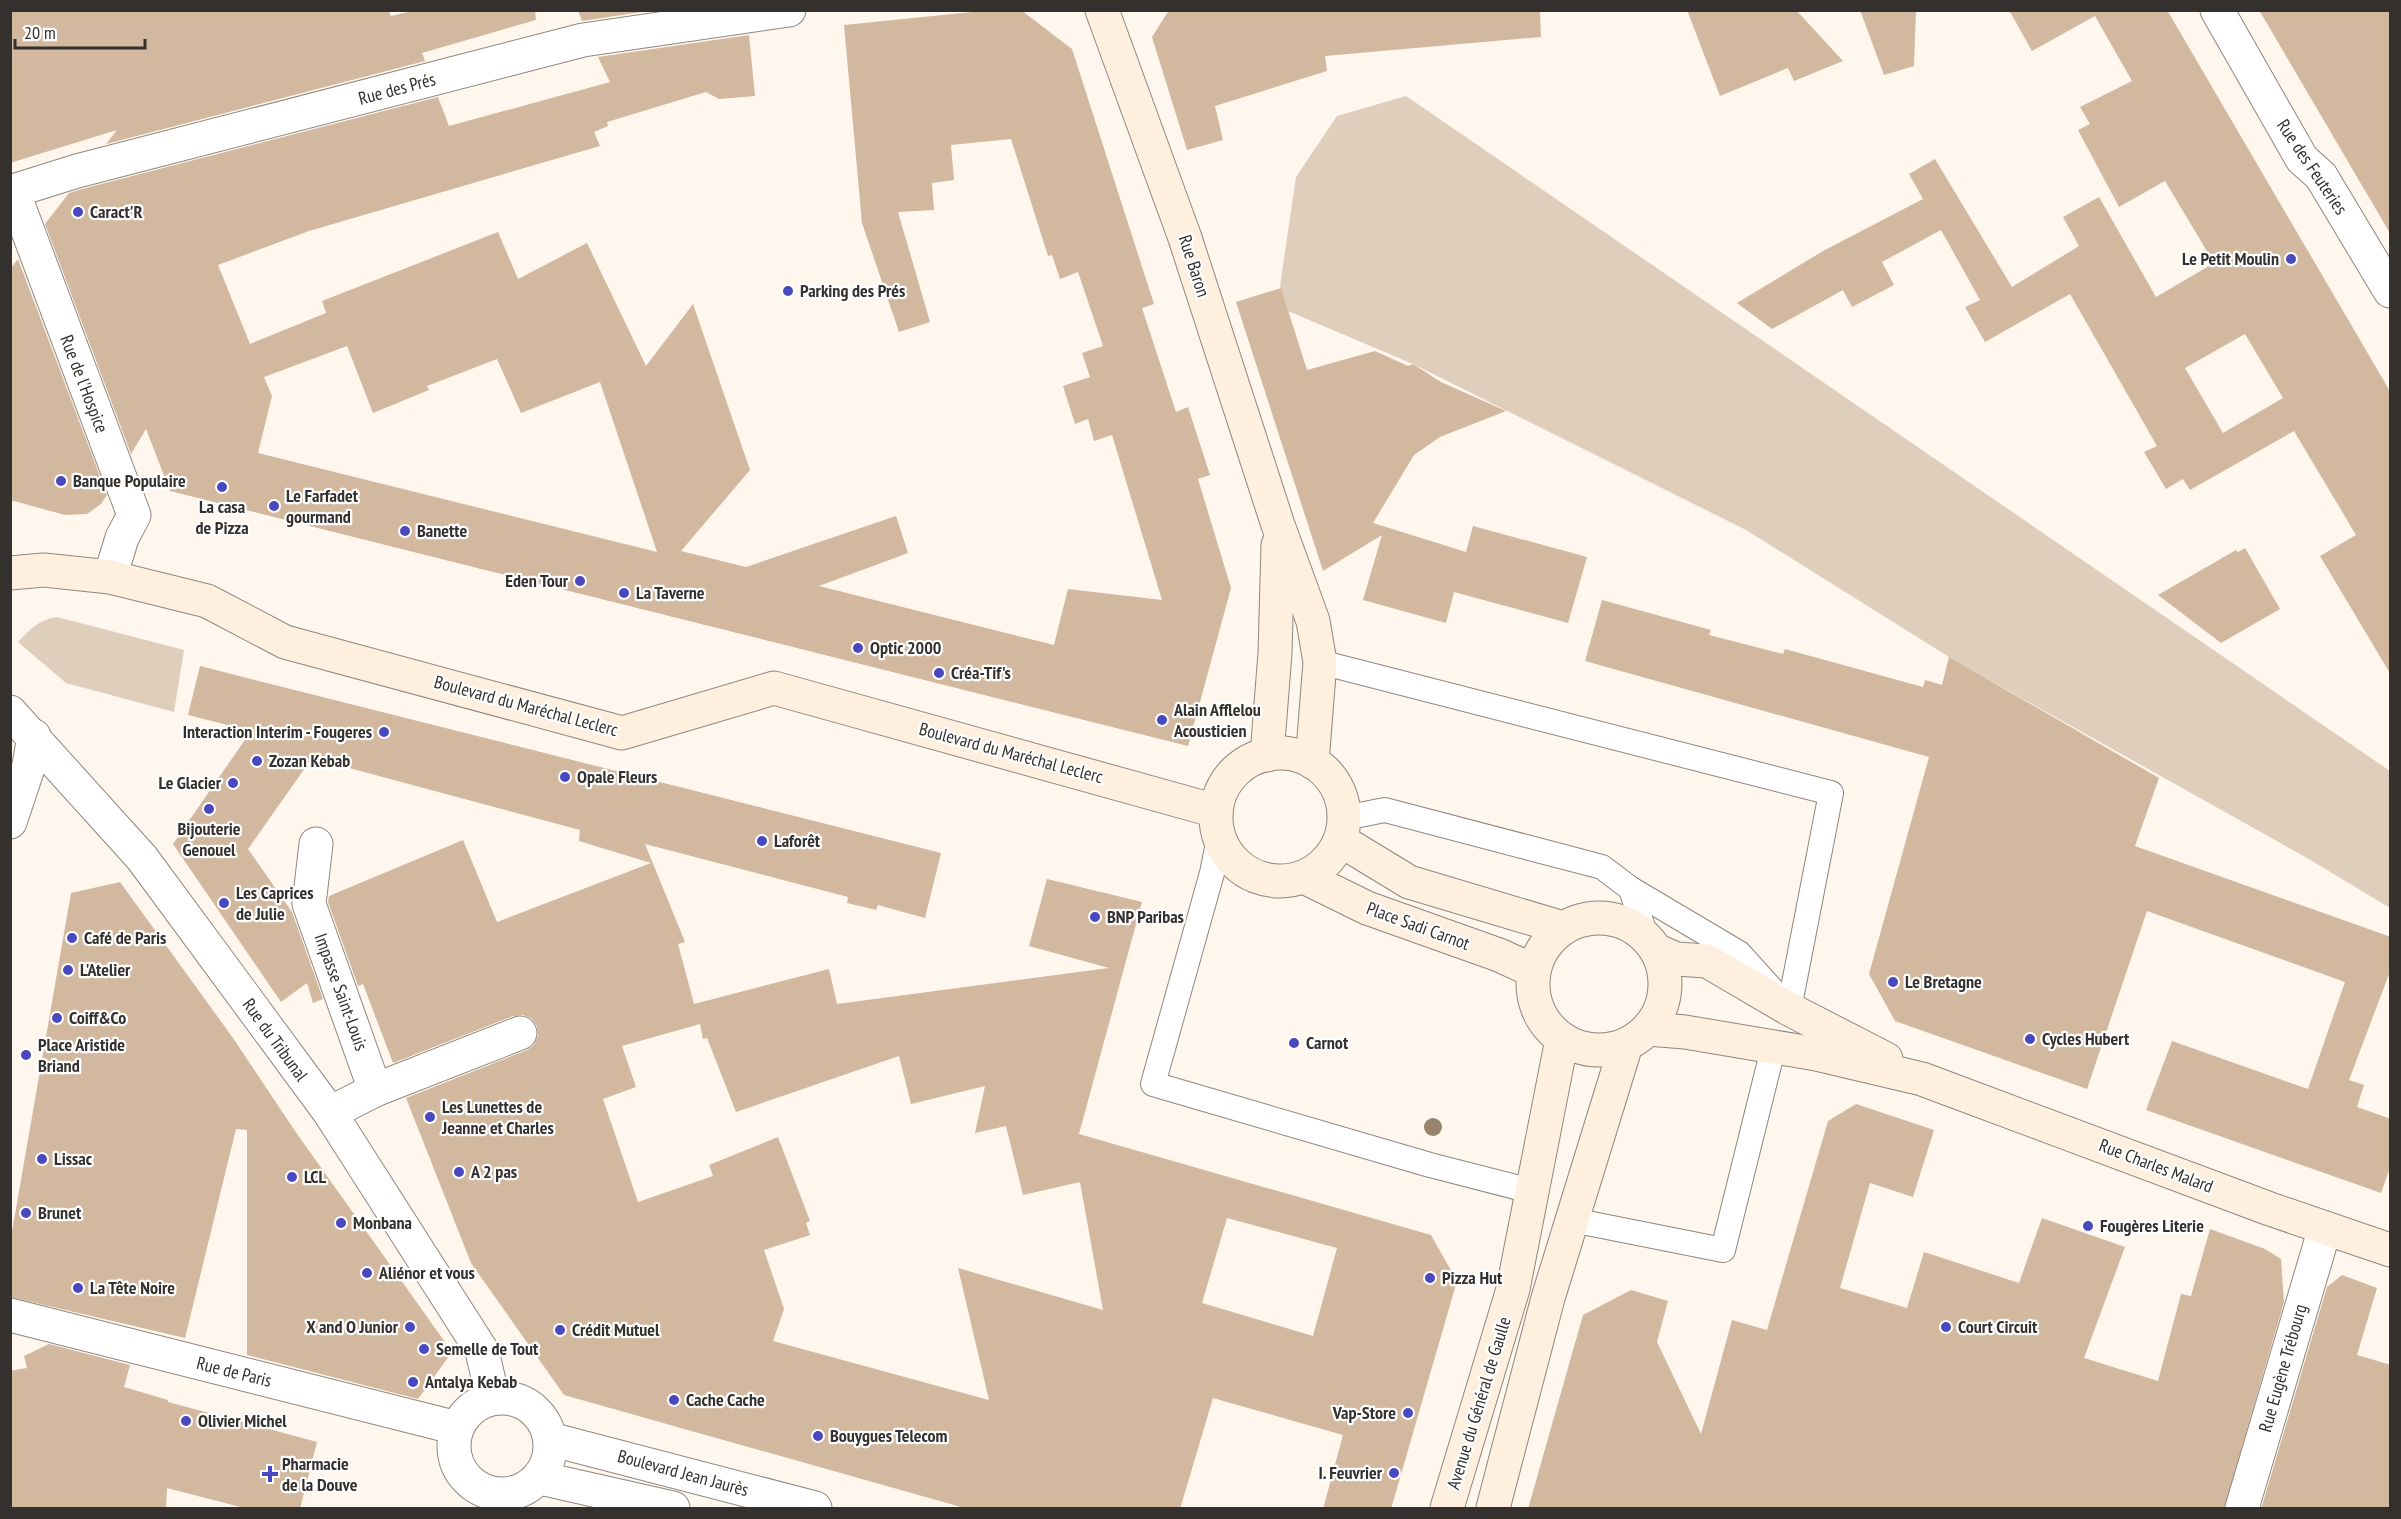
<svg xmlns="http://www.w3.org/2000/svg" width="2401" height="1519" font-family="'PT Sans Narrow',sans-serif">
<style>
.green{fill:#dfcebc}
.building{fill:#d2b89e;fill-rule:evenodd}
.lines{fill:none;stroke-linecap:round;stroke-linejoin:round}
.service-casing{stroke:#8e877f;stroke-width:26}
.minor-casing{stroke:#8e877f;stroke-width:35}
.tertiary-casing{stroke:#8e877f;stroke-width:35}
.secondary-casing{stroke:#8e877f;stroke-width:35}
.service{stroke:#fff;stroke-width:24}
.minor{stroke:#fff;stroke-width:33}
.tertiary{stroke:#fff;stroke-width:33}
.secondary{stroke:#feefdf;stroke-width:33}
.tree{fill:#98856e}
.poi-dot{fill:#4a48be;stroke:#fff;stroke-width:2}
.labels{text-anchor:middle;stroke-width:4.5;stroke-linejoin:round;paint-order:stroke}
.street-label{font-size:18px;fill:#33302d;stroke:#fff}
.poi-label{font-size:18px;font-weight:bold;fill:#33302d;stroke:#fff;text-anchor:start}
</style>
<rect width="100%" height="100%" fill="#fff6ee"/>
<g class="green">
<path d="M 1406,96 L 2390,771 L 2390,908 L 2307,858 L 1957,662 L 1746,530 L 1413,364 L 1288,311 L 1280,286 L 1296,177 L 1337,116 Z"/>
<path d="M 57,617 L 184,650 L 174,712 L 66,683 L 18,642 C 31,628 39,620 57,617 Z"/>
</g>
<g class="building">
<path d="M 10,10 L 388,10 L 391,16 L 417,10 L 535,10 L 536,20 L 422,53 L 425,61 L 106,144 L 117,130 L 10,163 Z"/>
<path d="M 578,10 L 655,10 L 582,21 Z"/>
<path d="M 992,10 L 1021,10 L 1072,49 L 1154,304 L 1142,308 L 1176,412 L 1188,407 L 1210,475 L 1198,479 L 1231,588 L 1188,746 L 170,491 L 146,429 L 131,454 L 45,224 L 69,193 L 82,189 L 438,97 L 449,126 L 610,82 L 598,57 L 749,35 L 755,96 L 719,99 L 706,92 L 607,122 L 608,126 L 594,132 L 600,146 L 309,231 L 218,265 L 250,344 L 326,313 L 322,301 L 498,232 L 518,279 L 587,243 L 646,366 L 693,304 L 750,470 L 681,551 L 746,567 L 896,516 L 908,553 L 819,586 L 1054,645 L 1068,589 L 1162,600 L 1112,435 L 1094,441 L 1088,419 L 1075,424 L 1063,386 L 1090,377 L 1082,353 L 1103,346 L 1078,272 L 1060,279 L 1052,255 L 1048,256 L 1011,139 L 951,145 L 954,180 L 932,183 L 934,210 L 898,212 L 930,322 L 899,332 L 862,223 L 844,25 ZM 347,346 L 373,413 L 429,390 L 427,386 L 497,359 L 521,413 L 600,382 L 657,552 L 258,453 L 272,396 L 264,377 Z"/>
<path d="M 1169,10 L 1540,10 L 1541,37 L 1325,56 L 1327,71 L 1215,106 L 1223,140 L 1187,150 L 1152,37 Z"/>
<path d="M 1687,10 L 1796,10 L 1843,61 L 1794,81 L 1788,68 L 1720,96 Z"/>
<path d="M 1860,10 L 1916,10 L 1914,66 L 1884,75 Z"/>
<path d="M 2009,10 L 2167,10 L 2391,393 L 2391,675 L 2320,556 L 2356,535 L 2294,431 L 2190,490 L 2183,479 L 2166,489 L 2144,452 L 2157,446 L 2070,294 L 1985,342 L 1965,307 L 1980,300 L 1941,230 L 1882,262 L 1894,285 L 1852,307 L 1843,290 L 1772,329 L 1737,303 L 1823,251 L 1923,199 L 1909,174 L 1935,159 L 2012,287 L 2079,246 L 2063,217 L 2099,197 L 2156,297 L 2214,263 L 2165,181 L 2119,207 L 2078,130 L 2090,124 L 2080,107 L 2132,81 L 2095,16 L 2032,51 ZM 2245,334 L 2283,398 L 2223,433 L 2185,368 Z"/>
<path d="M 2259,10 L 2391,10 L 2391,235 L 2289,61 Z"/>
<path d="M 18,259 L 107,495 L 101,504 L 87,514 L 65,515 L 10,500 L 10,269 Z"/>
<path d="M 1281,288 L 1307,370 L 1375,351 L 1408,366 L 1413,364 L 1441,382 L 1506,411 L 1440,437 L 1414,455 L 1373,523 L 1466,552 L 1473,526 L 1587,557 L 1568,623 L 1454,592 L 1446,623 L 1363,600 L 1382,535 L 1323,571 L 1236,302 Z"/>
<path d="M 2245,548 L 2280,609 L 2221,643 L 2158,595 L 2236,550 L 2238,552 Z"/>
<path d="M 1602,600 L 1711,630 L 1709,635 L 1783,654 L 1785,649 L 1923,687 L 1925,680 L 1942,685 L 1949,657 L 2159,778 L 2135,846 L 2391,937 L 2391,969 L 2349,1080 L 2364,1085 L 2357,1107 L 2391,1119 L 2391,1165 L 2381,1193 L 2146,1110 L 2172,1041 L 2308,1089 L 2345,982 L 2147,911 L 2087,1089 L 1895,1021 L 1869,974 L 1929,757 L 1585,661 Z"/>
<path d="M 200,666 L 941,853 L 925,918 L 878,905 L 876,910 L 847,903 L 848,897 L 645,844 L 685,942 L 678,944 L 694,1004 L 829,969 L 837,1004 L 1109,968 L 1029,946 L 1047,879 L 1142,902 L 1079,1134 L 1431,1235 L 1457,1281 L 1391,1509 L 1323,1509 L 1343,1435 L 1213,1398 L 1180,1509 L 968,1509 L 564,1395 L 471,1263 L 406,1098 L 527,1050 L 534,1045 L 538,1036 L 537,1026 L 532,1019 L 523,1015 L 513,1016 L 393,1063 L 363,984 L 358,986 L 328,902 L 329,896 L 463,840 L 497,922 L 651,863 L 579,841 L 580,830 L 312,758 L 248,849 L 292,912 L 323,999 L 313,1003 L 307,983 L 281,1002 L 173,844 L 251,731 L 188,715 ZM 700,1024 L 703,1039 L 707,1038 L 736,1112 L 899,1056 L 911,1104 L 985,1086 L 975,1133 L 1006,1126 L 1023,1195 L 1080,1182 L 1103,1310 L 958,1268 L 989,1400 L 773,1341 L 784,1309 L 764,1250 L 810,1235 L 806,1223 L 810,1221 L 778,1137 L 709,1165 L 713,1176 L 638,1202 L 603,1099 L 636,1087 L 622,1046 ZM 1227,1218 L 1337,1248 L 1313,1336 L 1202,1303 Z"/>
<path d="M 120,882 L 233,1038 L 295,1131 L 452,1352 L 418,1399 L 247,1355 L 247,1130 L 236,1129 L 185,1338 L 10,1297 L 10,1243 L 71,893 Z"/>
<path d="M 1856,1104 L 1934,1130 L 1913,1197 L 1870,1183 L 1840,1288 L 1907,1308 L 1924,1252 L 2019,1283 L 2042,1218 L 2125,1247 L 2084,1358 L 2158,1381 L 2181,1294 L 2191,1296 L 2210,1229 L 2265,1249 L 2281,1259 L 2284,1302 L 2224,1509 L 1528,1509 L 1583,1315 L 1631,1290 L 1668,1301 L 1657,1342 L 1701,1434 L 1732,1320 L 1767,1330 L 1828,1121 Z"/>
<path d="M 2342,1275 L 2377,1288 L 2357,1355 L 2391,1365 L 2391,1509 L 2261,1509 L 2327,1287 Z"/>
<path d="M 49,1344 L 130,1365 L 124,1387 L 168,1400 L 168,1402 L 317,1442 L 300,1509 L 248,1509 L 167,1488 L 166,1509 L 10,1509 L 10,1371 L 27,1368 L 24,1356 Z"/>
</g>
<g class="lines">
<g class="service-casing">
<g id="service">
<path d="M 1320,662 L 1831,793 L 1789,1009"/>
<path d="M 1344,818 L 1385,810 L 1602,867 L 1631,889 L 1739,953 L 1776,994"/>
<path d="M 1219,838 L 1212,873 L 1153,1084 L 1430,1165 L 1531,1191"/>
<path d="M 1631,889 L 1645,934"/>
<path d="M 1572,1220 L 1723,1250 L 1773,1049"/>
</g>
</g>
<g class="minor-casing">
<g id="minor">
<path d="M 13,191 L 134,515 L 122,538 L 110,577"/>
<path d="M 10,712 L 142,858 L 330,1113 L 482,1351 L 493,1398"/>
<path d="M 10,822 L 29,765 L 34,736"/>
<path d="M 316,844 L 309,904 L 375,1090 L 330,1113"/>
<path d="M 375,1090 L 520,1033"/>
<path d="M 10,1315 L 457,1428"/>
<circle cx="502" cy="1446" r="48"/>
<path d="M 550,1439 L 815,1508"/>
<path d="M 540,1478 L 673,1508"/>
<path d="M 2242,1508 L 2325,1228"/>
</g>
</g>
<g class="tertiary-casing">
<g id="tertiary">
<path d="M 2217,10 L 2302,159 L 2321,176 L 2390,291"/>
<path d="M 10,192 L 77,171 L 583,40 L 789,10"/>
</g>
</g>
<g class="secondary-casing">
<g id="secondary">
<path d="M 1102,10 L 1185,238 L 1278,525 L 1313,621 L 1320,662 L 1312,762"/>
<path d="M 10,573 L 44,570 L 110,577 L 207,601 L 285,642 L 622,733 L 774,688 L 1216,811"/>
<circle cx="1280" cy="817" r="64"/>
<path d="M 1267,755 L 1275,653 L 1278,545"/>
<path d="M 1340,840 L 1409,882 L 1563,928"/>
<path d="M 1304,877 L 1367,908 L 1499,955 L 1534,971"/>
<circle cx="1599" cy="984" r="66"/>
<path d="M 1658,951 L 1676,959 L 1707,961 L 1789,1009 L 1886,1059"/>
<path d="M 1648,1029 L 1685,1032 L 1816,1054 L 1922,1079 L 2270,1209 L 2390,1250"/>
<path d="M 1447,1508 L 1513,1289 L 1562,1039"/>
<path d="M 1493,1508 L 1548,1298 L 1626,1045"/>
</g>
</g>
<use href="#service" class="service"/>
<use href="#minor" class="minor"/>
<use href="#tertiary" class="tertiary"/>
<use href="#secondary" class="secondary"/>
</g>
<circle class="tree" cx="1433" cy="1127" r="9"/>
<g class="poi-dot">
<circle cx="78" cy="212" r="6"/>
<circle cx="2291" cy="259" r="6"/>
<circle cx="788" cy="291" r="6"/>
<circle cx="61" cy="481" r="6"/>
<circle cx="222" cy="487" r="6"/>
<circle cx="274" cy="506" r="6"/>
<circle cx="405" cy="531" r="6"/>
<circle cx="580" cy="581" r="6"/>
<circle cx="624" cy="593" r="6"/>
<circle cx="858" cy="648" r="6"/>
<circle cx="939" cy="673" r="6"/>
<circle cx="1162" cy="720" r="6"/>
<circle cx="384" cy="732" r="6"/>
<circle cx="257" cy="761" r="6"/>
<circle cx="565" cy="777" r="6"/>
<circle cx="233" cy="783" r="6"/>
<circle cx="209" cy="809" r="6"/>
<circle cx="762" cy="841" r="6"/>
<circle cx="224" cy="903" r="6"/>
<circle cx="1095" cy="917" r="6"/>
<circle cx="72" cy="938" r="6"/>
<circle cx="68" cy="970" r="6"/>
<circle cx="1893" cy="982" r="6"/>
<circle cx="57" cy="1018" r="6"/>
<circle cx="2030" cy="1039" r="6"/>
<circle cx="1294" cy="1043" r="6"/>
<circle cx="26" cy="1055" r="6"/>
<circle cx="430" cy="1117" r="6"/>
<circle cx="42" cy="1159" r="6"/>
<circle cx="459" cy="1172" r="6"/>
<circle cx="292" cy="1177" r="6"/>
<circle cx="26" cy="1213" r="6"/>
<circle cx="341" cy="1223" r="6"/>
<circle cx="2088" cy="1226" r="6"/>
<circle cx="367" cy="1273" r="6"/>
<circle cx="1430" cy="1278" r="6"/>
<circle cx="78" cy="1288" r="6"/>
<circle cx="410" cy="1327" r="6"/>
<circle cx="1946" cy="1327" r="6"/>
<circle cx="560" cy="1330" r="6"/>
<circle cx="424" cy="1349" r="6"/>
<circle cx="413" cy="1382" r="6"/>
<circle cx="674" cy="1400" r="6"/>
<circle cx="1408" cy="1413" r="6"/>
<circle cx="186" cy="1421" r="6"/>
<circle cx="818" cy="1436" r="6"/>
<circle cx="1394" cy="1473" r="6"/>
<path d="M267 1465h6v6h6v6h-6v6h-6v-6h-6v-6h6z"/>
</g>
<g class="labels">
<g class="street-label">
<text transform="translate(397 89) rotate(-15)" y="6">Rue des Prés</text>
<text transform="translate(2312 167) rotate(56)" y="6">Rue des Feuteries</text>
<text transform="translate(1194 266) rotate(72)" y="6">Rue Baron</text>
<text transform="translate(84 384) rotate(69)" y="6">Rue de l'Hospice</text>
<text transform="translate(526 706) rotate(15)" y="6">Boulevard du Maréchal Leclerc</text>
<text transform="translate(1011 753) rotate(15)" y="6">Boulevard du Maréchal Leclerc</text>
<text transform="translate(1418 926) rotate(20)" y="6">Place Sadi Carnot</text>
<text transform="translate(341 992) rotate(70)" y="6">Impasse Saint-Louis</text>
<text transform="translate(275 1040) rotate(54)" y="6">Rue du Tribunal</text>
<text transform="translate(2156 1166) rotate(21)" y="6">Rue Charles Malard</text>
<text transform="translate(2283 1368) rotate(-74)" y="6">Rue Eugène Trébourg</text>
<text transform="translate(234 1372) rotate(14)" y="6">Rue de Paris</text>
<text transform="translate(1479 1403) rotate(-73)" y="6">Avenue du Général de Gaulle</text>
<text transform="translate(683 1473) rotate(15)" y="6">Boulevard Jean Jaurès</text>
</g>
<g class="poi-label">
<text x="90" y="218">Caract'R</text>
<text x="2279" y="265" text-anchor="end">Le Petit Moulin</text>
<text x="800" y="297">Parking des Prés</text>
<text x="73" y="487">Banque Populaire</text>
<text x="286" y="502">Le Farfadet<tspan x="286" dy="21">gourmand</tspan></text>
<text x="222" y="513" text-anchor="middle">La casa<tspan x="222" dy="21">de Pizza</tspan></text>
<text x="417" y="537">Banette</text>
<text x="568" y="587" text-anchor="end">Eden Tour</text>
<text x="636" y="599">La Taverne</text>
<text x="870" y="654">Optic 2000</text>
<text x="951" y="679">Créa-Tif's</text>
<text x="1174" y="716">Alain Afflelou<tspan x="1174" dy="21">Acousticien</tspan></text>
<text x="372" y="738" text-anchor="end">Interaction Interim - Fougeres</text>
<text x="269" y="767">Zozan Kebab</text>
<text x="577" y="783">Opale Fleurs</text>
<text x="221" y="789" text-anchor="end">Le Glacier</text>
<text x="209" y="835" text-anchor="middle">Bijouterie<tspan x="209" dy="21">Genouel</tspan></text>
<text x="774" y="847">Laforêt</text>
<text x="236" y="899">Les Caprices<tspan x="236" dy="21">de Julie</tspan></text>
<text x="1107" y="923">BNP Paribas</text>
<text x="84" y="944">Café de Paris</text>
<text x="80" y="976">L'Atelier</text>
<text x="1905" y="988">Le Bretagne</text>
<text x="69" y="1024">Coiff&amp;Co</text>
<text x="2042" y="1045">Cycles Hubert</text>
<text x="1306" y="1049">Carnot</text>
<text x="38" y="1051">Place Aristide<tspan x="38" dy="21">Briand</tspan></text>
<text x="442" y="1113">Les Lunettes de<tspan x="442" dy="21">Jeanne et Charles</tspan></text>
<text x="54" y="1165">Lissac</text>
<text x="471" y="1178">A 2 pas</text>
<text x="304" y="1183">LCL</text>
<text x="38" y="1219">Brunet</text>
<text x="353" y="1229">Monbana</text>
<text x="2100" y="1232">Fougères Literie</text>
<text x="379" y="1279">Aliénor et vous</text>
<text x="1442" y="1284">Pizza Hut</text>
<text x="90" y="1294">La Tête Noire</text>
<text x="398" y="1333" text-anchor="end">X and O Junior</text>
<text x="1958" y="1333">Court Circuit</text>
<text x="572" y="1336">Crédit Mutuel</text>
<text x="436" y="1355">Semelle de Tout</text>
<text x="425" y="1388">Antalya Kebab</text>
<text x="686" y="1406">Cache Cache</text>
<text x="1396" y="1419" text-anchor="end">Vap-Store</text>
<text x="198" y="1427">Olivier Michel</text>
<text x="830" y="1442">Bouygues Telecom</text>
<text x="282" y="1470">Pharmacie<tspan x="282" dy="21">de la Douve</tspan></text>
<text x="1382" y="1479" text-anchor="end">I. Feuvrier</text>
</g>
</g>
<rect width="2401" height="1519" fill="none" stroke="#33302d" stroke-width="24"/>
<path d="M15 39v9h130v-9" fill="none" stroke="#33302d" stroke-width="3"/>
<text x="24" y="39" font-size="18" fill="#33302d" stroke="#ffffff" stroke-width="4.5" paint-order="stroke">20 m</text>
</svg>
